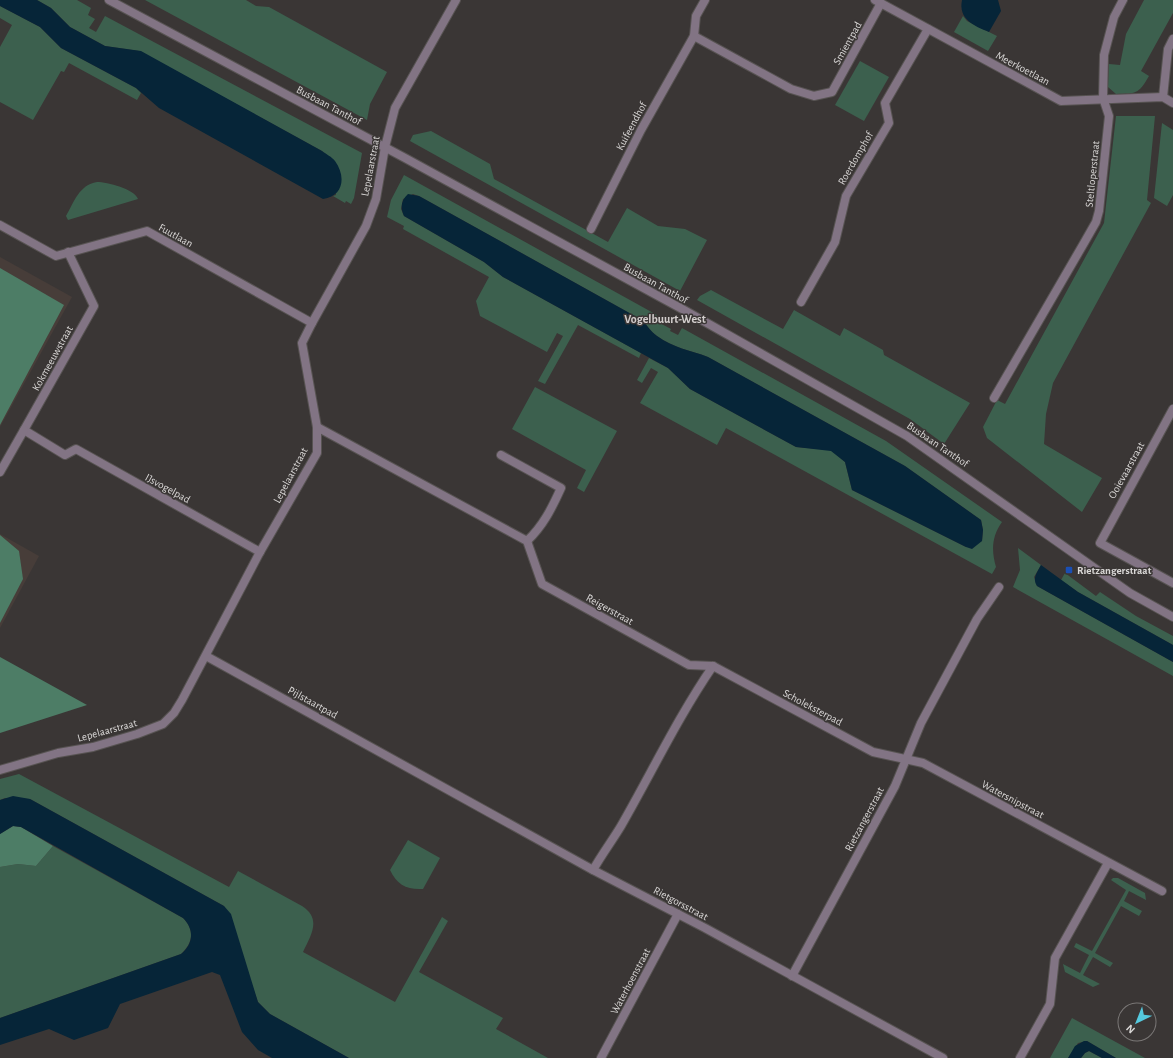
<svg xmlns="http://www.w3.org/2000/svg" width="1173" height="1058" font-family="'Alegreya Sans',sans-serif">
<style>
.built{fill:#473d39}
.green{fill:#3c604e}
.forest{fill:#4d7d66}
.water{fill:#062538}
.lines{fill:none;stroke-linecap:round;stroke-linejoin:round}
.lane-casing{stroke:#575352;stroke-width:10}
.street-casing{stroke:#575352;stroke-width:10}
.lane{stroke:#827484;stroke-width:8}
.street{stroke:#827484;stroke-width:8}
.transit-dot{fill:#1a4fb4;stroke:#3a3635;stroke-width:1.5}
.labels{text-anchor:middle;stroke-width:3;stroke-linejoin:round;paint-order:stroke}
.street-label{font-size:11px;fill:#dad8d7;stroke:#3a3635}
.poi-label{font-size:11px;font-weight:bold;fill:#dad8d7;stroke:#3a3635;text-anchor:start}
.neighbourhood-label{font-size:12px;font-weight:bold;fill:#d2cdcc;stroke:#3a3635}
</style>
<rect width="100%" height="100%" fill="#3a3635"/>
<g class="built">
<path d="M 0,257 L 72,297 L 0,427 Z"/>
<path d="M 0,534 L 39,556 L 0,628 Z"/>
</g>
<g class="green">
<path d="M 37,0 L 77,0 L 91,8 L 88,15 L 95,19 L 89,28 L 96,32 L 105,16 L 362,153 L 354,198 L 351,204 L 346,201 L 345,203 L 333,196 L 336,195 L 334,161 L 322,151 L 139,51 L 105,46 L 70,27 L 51,8 Z"/>
<path d="M 145,0 L 246,0 L 256,6 L 269,7 L 387,72 L 370,104 L 367,120 Z"/>
<path d="M 1144,0 L 1173,0 L 1173,13 L 1141,71 L 1149,76 C 1138,95 1136,93 1116,94 L 1108,87 L 1109,64 L 1120,65 L 1126,34 Z"/>
<path d="M 0,6 L 40,27 L 61,48 L 136,88 L 141,93 L 137,100 L 69,63 L 64,72 L 61,71 L 33,120 L 0,102 L 0,47 L 12,25 L 0,18 Z"/>
<path d="M 963,16 L 967,21 L 997,36 L 988,51 L 954,32 Z"/>
<path d="M 860,61 L 889,77 L 864,121 L 835,105 Z"/>
<path d="M 1116,116 L 1155,116 L 1147,200 L 1151,203 L 1053,383 L 1046,414 L 1044,444 L 1102,478 L 1082,512 L 987,438 L 983,427 L 997,400 L 1005,404 L 1104,223 Z"/>
<path d="M 1162,123 L 1173,130 L 1173,195 L 1167,206 L 1154,198 Z"/>
<path d="M 431,131 L 490,164 L 494,179 L 608,242 L 627,208 L 658,226 L 685,229 L 707,240 L 680,291 L 410,141 L 413,135 Z"/>
<path d="M 404,175 L 657,315 L 654,320 L 671,329 L 670,331 L 678,335 L 682,328 L 886,441 L 1002,522 C 992,536 991,550 996,567 L 992,574 L 726,428 L 717,445 L 640,403 L 658,372 L 651,368 L 642,383 L 637,380 L 649,358 L 668,368 L 690,389 L 796,447 L 831,450 L 845,462 L 852,490 L 966,547 L 982,541 L 983,530 L 981,520 L 905,466 L 708,357 C 690,350 673,348 657,336 C 651,332 647,325 642,320 L 419,196 L 413,194 L 403,199 L 401,209 L 404,216 L 484,262 L 503,277 L 641,353 L 639,358 L 578,325 L 545,384 L 538,381 L 563,336 L 557,333 L 547,352 L 480,316 L 476,301 L 489,277 L 403,229 L 404,226 L 387,217 L 391,200 Z"/>
<path d="M 97,182 C 107,182 135,189 138,199 L 68,220 L 66,216 C 74,202 79,185 97,182 Z"/>
<path d="M 711,290 L 783,329 L 794,310 L 840,336 L 844,328 L 883,350 L 884,355 L 970,403 L 944,444 L 910,419 L 697,300 L 700,296 Z"/>
<path d="M 535,387 L 617,431 L 584,492 L 577,488 L 586,470 L 512,429 Z"/>
<path d="M 1018,548 L 1041,565 L 1034,577 L 1037,586 L 1173,662 L 1173,676 L 1013,587 L 1020,570 Z"/>
<path d="M 1065,573 L 1096,596 L 1100,592 L 1136,616 L 1173,636 L 1173,645 L 1078,592 L 1061,580 Z"/>
<path d="M 19,774 L 229,887 L 238,871 L 302,906 C 322,919 311,935 303,952 L 395,1002 L 442,917 L 448,921 L 419,972 L 503,1018 L 496,1029 L 548,1058 L 349,1058 L 270,1014 L 258,1002 L 224,906 L 30,799 L 5,798 L 0,800 L 0,779 Z"/>
<path d="M 408,840 L 440,858 L 423,889 C 407,890 397,885 390,870 Z"/>
<path d="M 53,846 L 183,918 C 195,930 193,943 181,954 L 0,1018 L 0,867 L 18,864 L 36,866 Z"/>
<path d="M 1113,878 L 1118,878 L 1145,893 L 1146,900 L 1129,891 L 1124,901 L 1142,911 L 1139,916 L 1121,906 L 1095,953 L 1113,963 L 1110,967 L 1093,957 L 1083,975 L 1100,984 L 1093,987 L 1065,972 L 1063,964 L 1080,973 L 1089,955 L 1074,947 L 1076,943 L 1092,951 L 1126,890 L 1111,880 Z"/>
<path d="M 1072,1018 L 1145,1058 L 1116,1058 L 1087,1041 L 1078,1043 L 1068,1058 L 1050,1058 Z"/>
<path d="M 1089,1051 L 1102,1058 L 1081,1058 L 1085,1053 Z"/>
</g>
<g class="forest">
<path d="M 0,268 L 64,305 L 0,425 Z"/>
<path d="M 0,535 L 19,551 L 23,579 L 0,623 Z"/>
<path d="M 0,657 L 87,705 L 0,733 Z"/>
<path d="M 13,826 L 21,827 L 53,846 L 36,866 L 18,864 L 0,867 L 0,834 Z"/>
</g>
<g class="water">
<path d="M 0,0 L 37,0 L 51,8 L 70,27 L 105,46 L 141,51 L 322,151 C 326,154 332,157 335,161 C 346,176 344,196 323,199 L 159,108 L 136,88 L 61,48 L 40,27 L 0,6 Z"/>
<path d="M 962,0 L 998,0 L 1001,11 L 989,32 C 974,26 958,19 962,0 Z"/>
<path d="M 408,194 L 419,196 L 642,320 C 647,325 651,332 657,336 C 673,348 690,350 708,357 L 905,466 L 981,520 L 983,530 L 982,541 L 972,549 L 966,547 L 852,490 L 845,462 L 831,451 L 796,447 L 690,389 L 668,368 L 503,277 L 484,262 L 404,216 C 400,208 401,200 408,194 Z"/>
<path d="M 1041,565 L 1078,592 L 1173,645 L 1173,662 L 1037,586 C 1032,578 1037,573 1041,565 Z"/>
<path d="M 13,796 L 30,799 L 224,906 L 231,914 L 258,1002 L 270,1014 L 349,1058 L 272,1058 L 258,1050 L 242,1032 L 220,975 L 212,972 L 120,1004 L 108,1028 L 74,1040 L 49,1029 L 0,1045 L 0,1018 L 181,954 C 193,944 195,930 183,918 L 21,827 L 13,826 L 0,834 L 0,800 Z"/>
<path d="M 1084,1041 L 1087,1041 L 1116,1058 L 1102,1058 L 1089,1051 L 1085,1053 L 1081,1058 L 1068,1058 L 1075,1046 Z"/>
</g>
<g class="lines">
<g class="lane-casing">
<path id="lane" d="M 109,0 L 405,158 L 684,310 L 907,436 L 1130,593 L 1173,617"/>
</g>
<g class="street-casing">
<g id="street">
<path d="M 875,0 L 1061,101 L 1163,97 L 1173,103"/>
<path d="M 694,36 L 791,89 L 814,96 L 832,92 L 881,3"/>
<path d="M 1163,97 L 1168,49 L 1173,39"/>
<path d="M 0,225 L 56,256 L 147,231 L 312,323"/>
<path d="M 591,229 L 641,130 L 694,36 L 696,16 L 705,0"/>
<path d="M 68,252 L 94,306 L 24,430 L 65,455 L 76,449 L 260,552"/>
<path d="M 801,302 L 835,242 L 846,196 L 889,123 L 885,103 L 928,29"/>
<path d="M 994,398 L 1084,243 L 1096,222 L 1099,211 L 1109,116 L 1103,98 L 1104,55 L 1114,17 L 1123,0"/>
<path d="M 1173,409 L 1100,543 L 1173,583"/>
<path d="M 317,427 L 527,541 L 542,584 L 689,665 L 713,666 C 678,717 652,772 621,826 C 612,841 602,854 593,870"/>
<path d="M 501,455 L 561,488 C 552,508 543,526 527,541"/>
<path d="M 0,472 L 24,430"/>
<path d="M 206,656 L 593,870 L 705,928 L 943,1058"/>
<path d="M 713,666 L 873,752 L 923,763 L 1162,891"/>
<path d="M 0,770 L 58,753 L 93,747 L 137,734 L 163,724 L 174,713 L 182,700 L 260,552 L 317,453 L 317,427 L 302,343 L 312,323 L 366,226 L 376,199 L 385,147 L 395,108 L 456,0"/>
<path d="M 792,976 L 895,786 L 921,723 L 977,619 L 999,587"/>
<path d="M 601,1058 L 678,914"/>
<path d="M 1020,1058 L 1050,1004 L 1055,958 L 1108,863"/>
</g>
</g>
<use href="#lane" class="lane"/>
<use href="#street" class="street"/>
</g>
<rect class="transit-dot" x="1065" y="566" width="8" height="8" rx="2"/>
<g class="labels">
<g class="street-label">
<text transform="translate(847 43) rotate(-61)" y="4">Smientpad</text>
<text transform="translate(1023 68) rotate(28)" y="4">Meerkoetlaan</text>
<text transform="translate(329 105) rotate(28)" y="4">Busbaan Tanthof</text>
<text transform="translate(631 126) rotate(-62)" y="4">Kuifeendhof</text>
<text transform="translate(855 158) rotate(-60)" y="4">Roerdomphof</text>
<text transform="translate(370 166) rotate(-79)" y="4">Lepelaarstraat</text>
<text transform="translate(1092 174) rotate(-84)" y="4">Steltloperstraat</text>
<text transform="translate(176 235) rotate(29)" y="4">Fuutlaan</text>
<text transform="translate(656 283) rotate(29)" y="4">Busbaan Tanthof</text>
<text transform="translate(52 358) rotate(-61)" y="4">Kokmeeuwstraat</text>
<text transform="translate(938 444) rotate(34)" y="4">Busbaan Tanthof</text>
<text transform="translate(1126 470) rotate(-61)" y="4">Ooievaarstraat</text>
<text transform="translate(290 475) rotate(-62)" y="4">Lepelaarstraat</text>
<text transform="translate(168 488) rotate(29)" y="4">IJsvogelpad</text>
<text transform="translate(610 609) rotate(29)" y="4">Reigerstraat</text>
<text transform="translate(313 702) rotate(29)" y="4">Pijlstaartpad</text>
<text transform="translate(813 707) rotate(28)" y="4">Scholeksterpad</text>
<text transform="translate(107 730) rotate(-15)" y="4">Lepelaarstraat</text>
<text transform="translate(1013 799) rotate(28)" y="4">Watersnipstraat</text>
<text transform="translate(864 819) rotate(-62)" y="4">Rietzangerstraat</text>
<text transform="translate(681 903) rotate(28)" y="4">Rietgorsstraat</text>
<text transform="translate(630 981) rotate(-62)" y="4">Waterhoenstraat</text>
</g>
<g class="poi-label">
<text x="1077" y="574">Rietzangerstraat</text>
</g>
<g class="neighbourhood-label">
<text x="665" y="323">Vogelbuurt-West</text>
</g>
</g>
<g transform="translate(1137 1022) rotate(223)"><circle r="19" fill="#3a3635" stroke="#7a7776"/>
<path d="M0-3L7 15L0 10L-7 15Z" fill="#55cadf"/>
<text y="-6" font-size="11" font-weight="bold" text-anchor="middle" fill="#dad8d7">N</text>
</g>
</svg>
